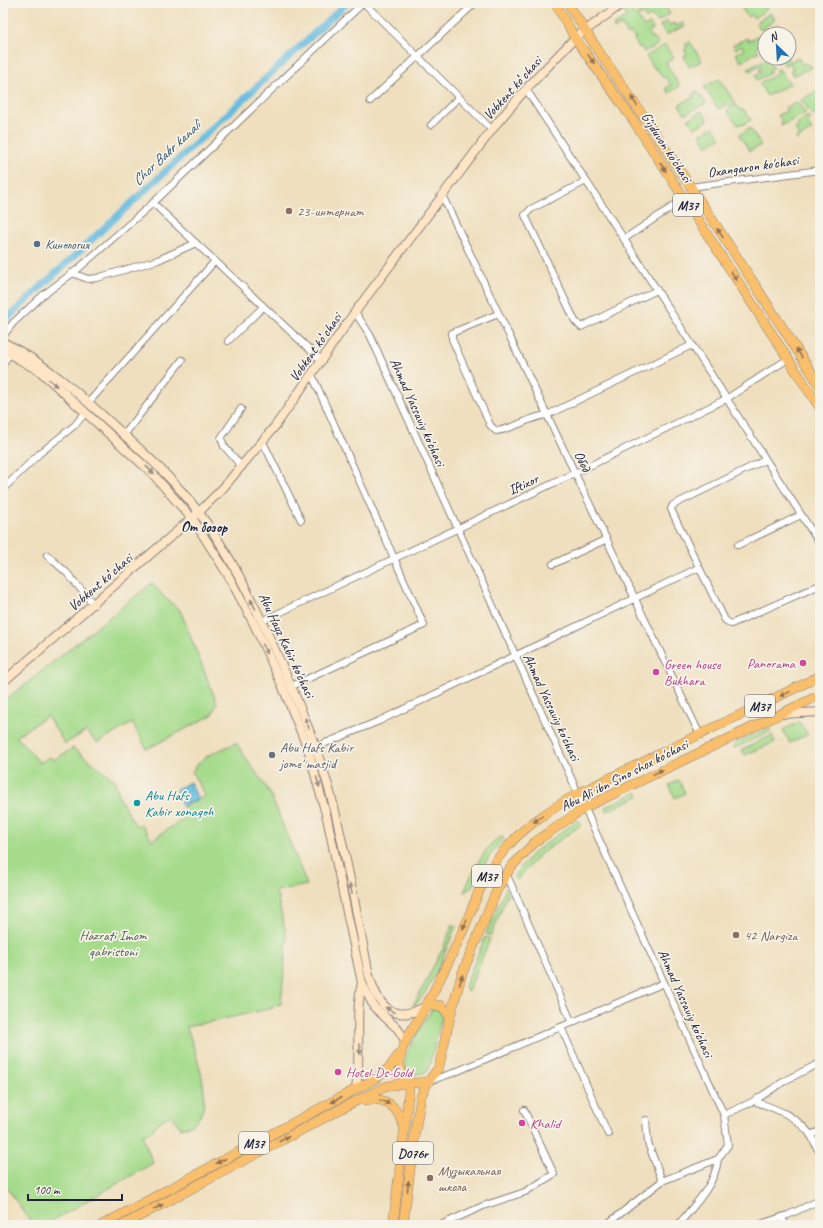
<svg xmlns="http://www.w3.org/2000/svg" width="823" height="1228" font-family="Caveat,sans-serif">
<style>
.green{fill:#a5db8b;stroke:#647e63}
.water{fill:#62b9df;stroke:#426e8d}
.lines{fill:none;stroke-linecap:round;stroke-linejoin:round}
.canal{stroke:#62b9df;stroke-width:7}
.street-casing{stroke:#88807c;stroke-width:8}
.secondary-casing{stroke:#88807c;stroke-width:10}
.primary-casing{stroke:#88807c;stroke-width:10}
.street{stroke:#fff;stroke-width:6}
.secondary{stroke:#fde5c5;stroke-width:8}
.primary{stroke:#f9bf6d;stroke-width:9}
.oneway{fill:#8e7054}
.oneway2{fill:#9a8d87}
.education-dot{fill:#8d6e63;stroke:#f7f3e8;stroke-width:1.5}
.service-dot{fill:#5c6f8a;stroke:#f7f3e8;stroke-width:1.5}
.hotel-dot{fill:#d1479c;stroke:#f7f3e8;stroke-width:1.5}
.worship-dot{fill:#6b7280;stroke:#f7f3e8;stroke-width:1.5}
.culture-dot{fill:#0f9aa8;stroke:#f7f3e8;stroke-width:1.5}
.labels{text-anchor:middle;stroke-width:3.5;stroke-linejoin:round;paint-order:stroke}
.shield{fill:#f7f3e8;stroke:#62616f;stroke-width:1}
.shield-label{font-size:13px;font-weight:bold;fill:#22223b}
.street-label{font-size:14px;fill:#22223b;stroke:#f7f3e8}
.education-label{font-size:14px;fill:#785e54;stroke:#f7f3e8;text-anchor:start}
.service-label{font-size:14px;fill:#4e5e75;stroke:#f7f3e8;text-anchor:start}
.hotel-label{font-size:14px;fill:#b23c85;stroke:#f7f3e8;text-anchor:start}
.worship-label{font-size:14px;fill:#5b616d;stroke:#f7f3e8;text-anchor:start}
.culture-label{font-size:14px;fill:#0d838f;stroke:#f7f3e8;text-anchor:start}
.park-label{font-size:14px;fill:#495a53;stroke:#f7f3e8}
.water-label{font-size:15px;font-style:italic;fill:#385774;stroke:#f7f3e8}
.neighbourhood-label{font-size:15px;font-weight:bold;fill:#22223b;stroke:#f7f3e8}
</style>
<rect width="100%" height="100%" fill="#f7f3e8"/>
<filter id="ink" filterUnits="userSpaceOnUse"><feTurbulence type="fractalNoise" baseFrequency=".025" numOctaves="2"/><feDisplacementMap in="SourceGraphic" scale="8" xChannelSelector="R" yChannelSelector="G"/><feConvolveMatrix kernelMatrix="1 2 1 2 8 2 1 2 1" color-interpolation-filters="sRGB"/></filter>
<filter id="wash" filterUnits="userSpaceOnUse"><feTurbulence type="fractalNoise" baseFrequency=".012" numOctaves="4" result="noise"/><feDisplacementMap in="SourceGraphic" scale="16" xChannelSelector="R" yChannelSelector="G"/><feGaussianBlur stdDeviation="0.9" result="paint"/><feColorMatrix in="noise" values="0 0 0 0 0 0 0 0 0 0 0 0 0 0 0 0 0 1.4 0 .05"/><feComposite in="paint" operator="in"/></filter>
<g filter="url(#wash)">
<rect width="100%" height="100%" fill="#efdfbe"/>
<g class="green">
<path d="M 745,3 L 763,3 L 767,9 L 754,18 L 751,15 L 748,17 L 740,6 Z"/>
<path d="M 664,4 L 670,14 L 657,22 L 651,16 L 646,18 L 643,14 L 637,17 L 644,27 L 650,24 L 653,29 L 648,33 L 653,40 L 655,39 L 659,44 L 644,52 L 642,47 L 639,48 L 634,39 L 637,37 L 634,38 L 631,33 L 628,35 L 622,25 L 614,29 L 613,26 L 627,17 L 623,11 L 629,8 L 634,15 L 640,12 L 639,8 L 642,7 L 646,12 Z"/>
<path d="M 770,13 L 775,20 L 761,30 L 756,23 Z"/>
<path d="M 667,21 L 669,25 L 674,23 L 676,26 L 683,23 L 685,26 L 666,35 L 660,25 Z"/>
<path d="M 778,24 L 785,34 L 765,34 L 765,47 L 762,43 L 756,48 L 759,51 L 741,62 L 736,54 L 744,49 L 742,45 L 736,49 L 733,45 L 747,38 L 749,41 Z"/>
<path d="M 690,42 L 702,61 L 689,67 L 684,56 L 687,54 L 684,50 L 687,48 L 685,45 Z"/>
<path d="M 665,45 L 674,58 L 666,63 L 680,86 L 669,93 L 666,88 L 671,85 L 666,77 L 663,78 L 657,69 L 655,69 L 646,56 Z"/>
<path d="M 798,57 L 803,65 L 806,63 L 812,67 L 806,71 L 805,70 L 793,76 L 791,71 L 793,68 L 790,63 L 785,65 L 780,58 L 788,58 L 790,62 Z"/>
<path d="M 767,58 L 773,68 L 769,70 L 771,73 L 757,80 L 755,76 L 761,73 L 759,70 L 762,68 L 760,65 L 750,71 L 748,69 Z"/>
<path d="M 779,69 L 790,84 L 767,96 L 759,83 L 778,74 L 776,70 Z"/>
<path d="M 719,79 L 736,104 L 729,107 L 727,105 L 718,109 L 704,87 Z"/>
<path d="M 697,91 L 706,103 L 685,114 L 679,105 L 694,97 L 692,94 Z"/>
<path d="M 817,91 L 820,97 L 820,111 L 813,115 L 801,100 Z"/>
<path d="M 797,102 L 806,113 L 781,126 L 782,122 L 778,115 L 787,111 L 785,108 Z"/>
<path d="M 737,105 L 740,110 L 744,110 L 751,120 L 742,125 L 741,123 L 738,125 L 727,111 Z"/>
<path d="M 702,111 L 708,120 L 695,128 L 688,119 Z"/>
<path d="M 808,116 L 811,119 L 807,122 L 812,130 L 796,140 L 798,134 L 795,129 L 799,126 L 797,123 Z"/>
<path d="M 713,127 L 721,137 L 707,146 L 700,134 Z"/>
<path d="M 750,128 L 761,145 L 750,151 L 739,135 Z"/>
<path d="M 152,583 L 164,597 L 180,610 L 217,703 L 212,715 L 147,749 L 132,723 L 97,743 L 86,731 L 65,744 L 47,716 L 16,736 L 40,763 L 49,757 L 54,760 L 73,748 L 115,780 L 120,799 L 136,826 L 141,824 L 152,840 L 189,815 L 183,807 L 205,796 L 192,772 C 200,756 220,750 236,743 L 270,793 L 307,885 L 276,891 L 287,938 L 281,1004 L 273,1006 L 273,1008 L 187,1027 C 194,1052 225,1121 181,1128 L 171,1115 L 157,1123 L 153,1130 L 142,1135 L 153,1163 L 45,1225 L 33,1225 L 3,1182 L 3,702 Z"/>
<path d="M 799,722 L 808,734 L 790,743 L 783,730 Z"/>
<path d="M 768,728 L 771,731 L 735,748 L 733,747 L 734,744 Z"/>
<path d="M 772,735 L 775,742 L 745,755 L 742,750 Z"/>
<path d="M 679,780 L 685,793 L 675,798 L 669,785 Z"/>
<path d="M 637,792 L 639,796 L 607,811 L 605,807 Z"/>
<path d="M 578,820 L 581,825 L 539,855 L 517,880 L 513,876 L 533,853 Z"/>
<path d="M 502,837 L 504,838 L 489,857 L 471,888 L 464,892 C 470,878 487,840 502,837 Z"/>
<path d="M 506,888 L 509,890 L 491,936 L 486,934 Z"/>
<path d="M 453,924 L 456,926 C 449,943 428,998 413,1006 L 442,950 L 444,951 L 445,949 L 443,948 Z"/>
<path d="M 485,937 L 490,939 L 469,990 L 467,991 L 465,986 Z"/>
<path d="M 435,1009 L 441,1012 L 442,1016 L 429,1067 L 426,1072 L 414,1075 C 408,1072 403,1068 405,1060 C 406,1049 425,1022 431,1010 Z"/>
</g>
<path class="water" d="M 190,782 L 198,799 L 182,806 L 175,790 Z"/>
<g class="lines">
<path class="canal" d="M 3,322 L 347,3"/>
</g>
</g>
<g filter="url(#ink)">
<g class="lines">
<g class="street-casing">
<g id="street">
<path d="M 364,3 L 492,130"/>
<path d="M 526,89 L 624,239 L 820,544"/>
<path d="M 370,101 L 475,3"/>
<path d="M 431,125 L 459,97"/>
<path d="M 586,181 L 531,209 L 525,215 L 575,321 L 581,327 L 657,290"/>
<path d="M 690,187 L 820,170"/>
<path d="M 443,197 L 700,735"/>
<path d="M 153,203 L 322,361"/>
<path d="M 624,239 L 684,199"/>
<path d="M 72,273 L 88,279 L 97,278 L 158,260 L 196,243"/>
<path d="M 355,312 L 370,335 L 724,1115 L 728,1145 L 718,1159 L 662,1181 L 606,1225"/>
<path d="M 498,314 L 452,333 L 452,339 L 490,425 L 496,431 C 514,429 529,417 547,415 L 692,345"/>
<path d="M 3,336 L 13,323 L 42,296 L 78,269 L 153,203 L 363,3"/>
<path d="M 228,341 L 263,307"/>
<path d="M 3,364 L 9,354"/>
<path d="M 88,403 L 215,261"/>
<path d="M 241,409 L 221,438 L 224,446 L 242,467"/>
<path d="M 124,435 L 182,360"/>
<path d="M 263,442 L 301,520"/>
<path d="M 765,460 L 673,505 L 671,509 L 676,520 L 725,620 L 731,624 L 820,585"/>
<path d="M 3,489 L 39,454 L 75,425 L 86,412"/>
<path d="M 738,545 L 801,515"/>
<path d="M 47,555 L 67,573 L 94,605"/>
<path d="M 553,564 L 607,539"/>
<path d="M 262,621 L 575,473 L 726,399 L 788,359"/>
<path d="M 292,686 L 424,625 L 312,375"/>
<path d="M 316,747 L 379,721 L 698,568"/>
<path d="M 506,873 L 572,1023"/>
<path d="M 561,1027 L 608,1134"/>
<path d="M 429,1081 L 453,1073 L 664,983"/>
<path d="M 754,1101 C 776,1109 795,1115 810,1134 C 814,1140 816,1147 820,1153"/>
<path d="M 724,1115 L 754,1101 L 786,1080 L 820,1063"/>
<path d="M 646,1120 L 648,1143 L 662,1181"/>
<path d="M 810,1135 L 820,1131"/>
<path d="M 782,1217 L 785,1225"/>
<path d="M 441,1225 L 483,1206 L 525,1192 L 554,1174 L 524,1110"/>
<path d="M 678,1225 C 694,1205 715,1186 718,1159"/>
<path d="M 758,1225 L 788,1215 L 820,1200"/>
</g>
</g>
<g class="secondary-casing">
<g id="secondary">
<path d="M 3,342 C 45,363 78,393 112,424 C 143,452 175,480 200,514 C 231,555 254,604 275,650 C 299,703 321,755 335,811 C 348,865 358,920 369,975 C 378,1006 393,1025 426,1006"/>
<path d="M 3,350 L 41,372 L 152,473 L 194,521 L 227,573 L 254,624 L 282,685 L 308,749 L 327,818 L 362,983 L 374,1007 L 398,1029 L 406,1042"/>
<path d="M 3,682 L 199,512 L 223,488 L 276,425 L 355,312 L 497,123 L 526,89 L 575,38 L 623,3"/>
<path d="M 781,714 L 820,712"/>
<path d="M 356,1089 C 362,1054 354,1014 362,983"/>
</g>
</g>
<g class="primary-casing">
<g id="primary">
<path d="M 555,3 L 575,38 L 633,120 L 820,408"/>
<path d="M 568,3 C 597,52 633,99 664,147 C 717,226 769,306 820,386"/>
<path d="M 431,1004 L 442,1006 L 450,1017 L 439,1067 L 428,1082 L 414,1083 L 407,1082 C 387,1058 414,1028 426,1006 Z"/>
<path d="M 426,1006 C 440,980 453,953 465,926 C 475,901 484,874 502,853 C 522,827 551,809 579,793 L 820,676"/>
<path d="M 450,1017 L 462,974 L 497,890 L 511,867 L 535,842 L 586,807 L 820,695"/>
<path d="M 363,1100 C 386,1096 397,1106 404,1127"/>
<path d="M 102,1225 L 375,1079 L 389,1068 L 400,1053"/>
<path d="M 123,1225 L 350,1104 L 385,1087 L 407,1082"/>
<path d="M 393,1225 L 409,1091 L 407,1082"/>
<path d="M 403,1225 L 415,1132 L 421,1096 L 428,1082"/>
</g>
</g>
<use href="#street" class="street"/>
<use href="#secondary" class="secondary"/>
<use href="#primary" class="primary"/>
</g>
<defs><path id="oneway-solid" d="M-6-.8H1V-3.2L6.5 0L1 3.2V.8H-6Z"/></defs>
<g class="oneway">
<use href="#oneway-solid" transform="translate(591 59) rotate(54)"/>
<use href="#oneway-solid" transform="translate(634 101) rotate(-123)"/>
<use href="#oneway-solid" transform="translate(663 167) rotate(57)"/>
<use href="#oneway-solid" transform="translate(720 233) rotate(-124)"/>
<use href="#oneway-solid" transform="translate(734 276) rotate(57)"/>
<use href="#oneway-solid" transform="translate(799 353) rotate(-123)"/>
<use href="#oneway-solid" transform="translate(785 694) rotate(154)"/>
<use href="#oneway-solid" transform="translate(658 772) rotate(-26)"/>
<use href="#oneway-solid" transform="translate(538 819) rotate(143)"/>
<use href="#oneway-solid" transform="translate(465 924) rotate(113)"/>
<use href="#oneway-solid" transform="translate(461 980) rotate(-74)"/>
<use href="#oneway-solid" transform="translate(336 1100) rotate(152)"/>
<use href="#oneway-solid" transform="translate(385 1102) rotate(22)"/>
<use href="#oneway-solid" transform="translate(284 1139) rotate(-28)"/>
<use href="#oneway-solid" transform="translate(221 1161) rotate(152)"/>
<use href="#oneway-solid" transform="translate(408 1186) rotate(-83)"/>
<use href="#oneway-solid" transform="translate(158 1207) rotate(-28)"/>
</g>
<g class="oneway2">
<use href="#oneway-solid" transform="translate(53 383) rotate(42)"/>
<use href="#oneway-solid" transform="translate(150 470) rotate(44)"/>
<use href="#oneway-solid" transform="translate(253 604) rotate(-118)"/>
<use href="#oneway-solid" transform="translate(265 649) rotate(65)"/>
<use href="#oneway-solid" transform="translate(307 723) rotate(-110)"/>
<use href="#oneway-solid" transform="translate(318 782) rotate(74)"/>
<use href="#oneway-solid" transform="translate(351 889) rotate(-102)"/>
<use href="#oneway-solid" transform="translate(390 1010) rotate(-149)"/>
<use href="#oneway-solid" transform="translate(360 1049) rotate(90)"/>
</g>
</g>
<g class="education-dot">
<circle cx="289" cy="211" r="4"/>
<circle cx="736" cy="935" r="4"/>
<circle cx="430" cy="1178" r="4"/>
</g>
<circle class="service-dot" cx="37" cy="244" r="4"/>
<g class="hotel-dot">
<circle cx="803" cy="663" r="4"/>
<circle cx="656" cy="672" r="4"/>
<circle cx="338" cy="1072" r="4"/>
<circle cx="522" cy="1123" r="4"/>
</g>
<circle class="worship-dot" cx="272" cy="755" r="4"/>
<circle class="culture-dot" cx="137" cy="803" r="4"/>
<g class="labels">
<g class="shield">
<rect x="673" y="194" width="30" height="22" rx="3"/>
<rect x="745" y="695" width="30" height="22" rx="3"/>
<rect x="472" y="865" width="30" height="22" rx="3"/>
<rect x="239" y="1132" width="30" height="22" rx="3"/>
<rect x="393" y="1142" width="40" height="22" rx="3"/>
</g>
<g class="shield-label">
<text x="688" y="210">M37</text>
<text x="760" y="711">M37</text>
<text x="487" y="881">M37</text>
<text x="254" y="1148">M37</text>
<text x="413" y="1158">D076r</text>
</g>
<g class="street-label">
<text transform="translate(512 88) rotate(-48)" y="5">Vobkent koʻchasi</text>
<text transform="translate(667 147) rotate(57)" y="5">G'ijduvon ko'chasi</text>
<text transform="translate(753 166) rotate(-8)" y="5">Oxangaron ko'chasi</text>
<text transform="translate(315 347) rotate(-55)" y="5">Vobkent koʻchasi</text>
<text transform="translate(418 412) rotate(66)" y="5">Ahmad Yassaviy ko'chasi</text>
<text transform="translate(583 461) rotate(64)" y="5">Обод</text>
<text transform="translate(523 484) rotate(-25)" y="5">Iftixor</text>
<text transform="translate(100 582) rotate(-41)" y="5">Vobkent koʻchasi</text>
<text transform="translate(287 645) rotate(65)" y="5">Abu Hayz Kabir ko'chasi</text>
<text transform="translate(552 707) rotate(65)" y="5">Ahmad Yassaviy ko'chasi</text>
<text transform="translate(624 775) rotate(-27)" y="5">Abu Ali ibn Sino shox ko'chasi</text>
<text transform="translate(686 1003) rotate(66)" y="5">Ahmad Yassaviy ko'chasi</text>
</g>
<g class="education-label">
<text x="297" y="216">23-интернат</text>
<text x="744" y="940">42 Nargiza</text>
<text x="438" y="1175">Музыкальная<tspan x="438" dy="16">школа</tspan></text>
</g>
<g class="service-label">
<text x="45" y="249">Кинология</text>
</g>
<g class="hotel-label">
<text x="795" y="668" text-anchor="end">Panorama</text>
<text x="664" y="669">Green house<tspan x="664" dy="16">Bukhara</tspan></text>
<text x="346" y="1077">Hotel-Ds-Gold</text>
<text x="530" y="1128">Khalid</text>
</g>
<g class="worship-label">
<text x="280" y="752">Abu Hafs Kabir<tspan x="280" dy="16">jome' masjid</tspan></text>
</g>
<g class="culture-label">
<text x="145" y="800">Abu Hafs<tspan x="145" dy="16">Kabir xonaqoh</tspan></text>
</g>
<g class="park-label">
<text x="113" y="940">Hazrati Imom<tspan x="113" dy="16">qabristoni</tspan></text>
</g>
<g class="water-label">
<text transform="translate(166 153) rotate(-43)" y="5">Chor Bakr kanali</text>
</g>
<g class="neighbourhood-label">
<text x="204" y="532">От бозор</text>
</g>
</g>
<rect width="823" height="1228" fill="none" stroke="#f7f3e8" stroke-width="16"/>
<g transform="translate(777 46) rotate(335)"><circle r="19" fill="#f7f3e8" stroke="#a29fa3"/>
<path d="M0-3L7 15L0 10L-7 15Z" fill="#1f6fb2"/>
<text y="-6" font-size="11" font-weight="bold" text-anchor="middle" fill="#22223b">N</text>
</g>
<path d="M28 1194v6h94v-6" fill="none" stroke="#22223b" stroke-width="2"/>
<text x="34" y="1194" font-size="12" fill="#22223b" stroke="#f7f3e8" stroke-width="3" paint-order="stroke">100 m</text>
</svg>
